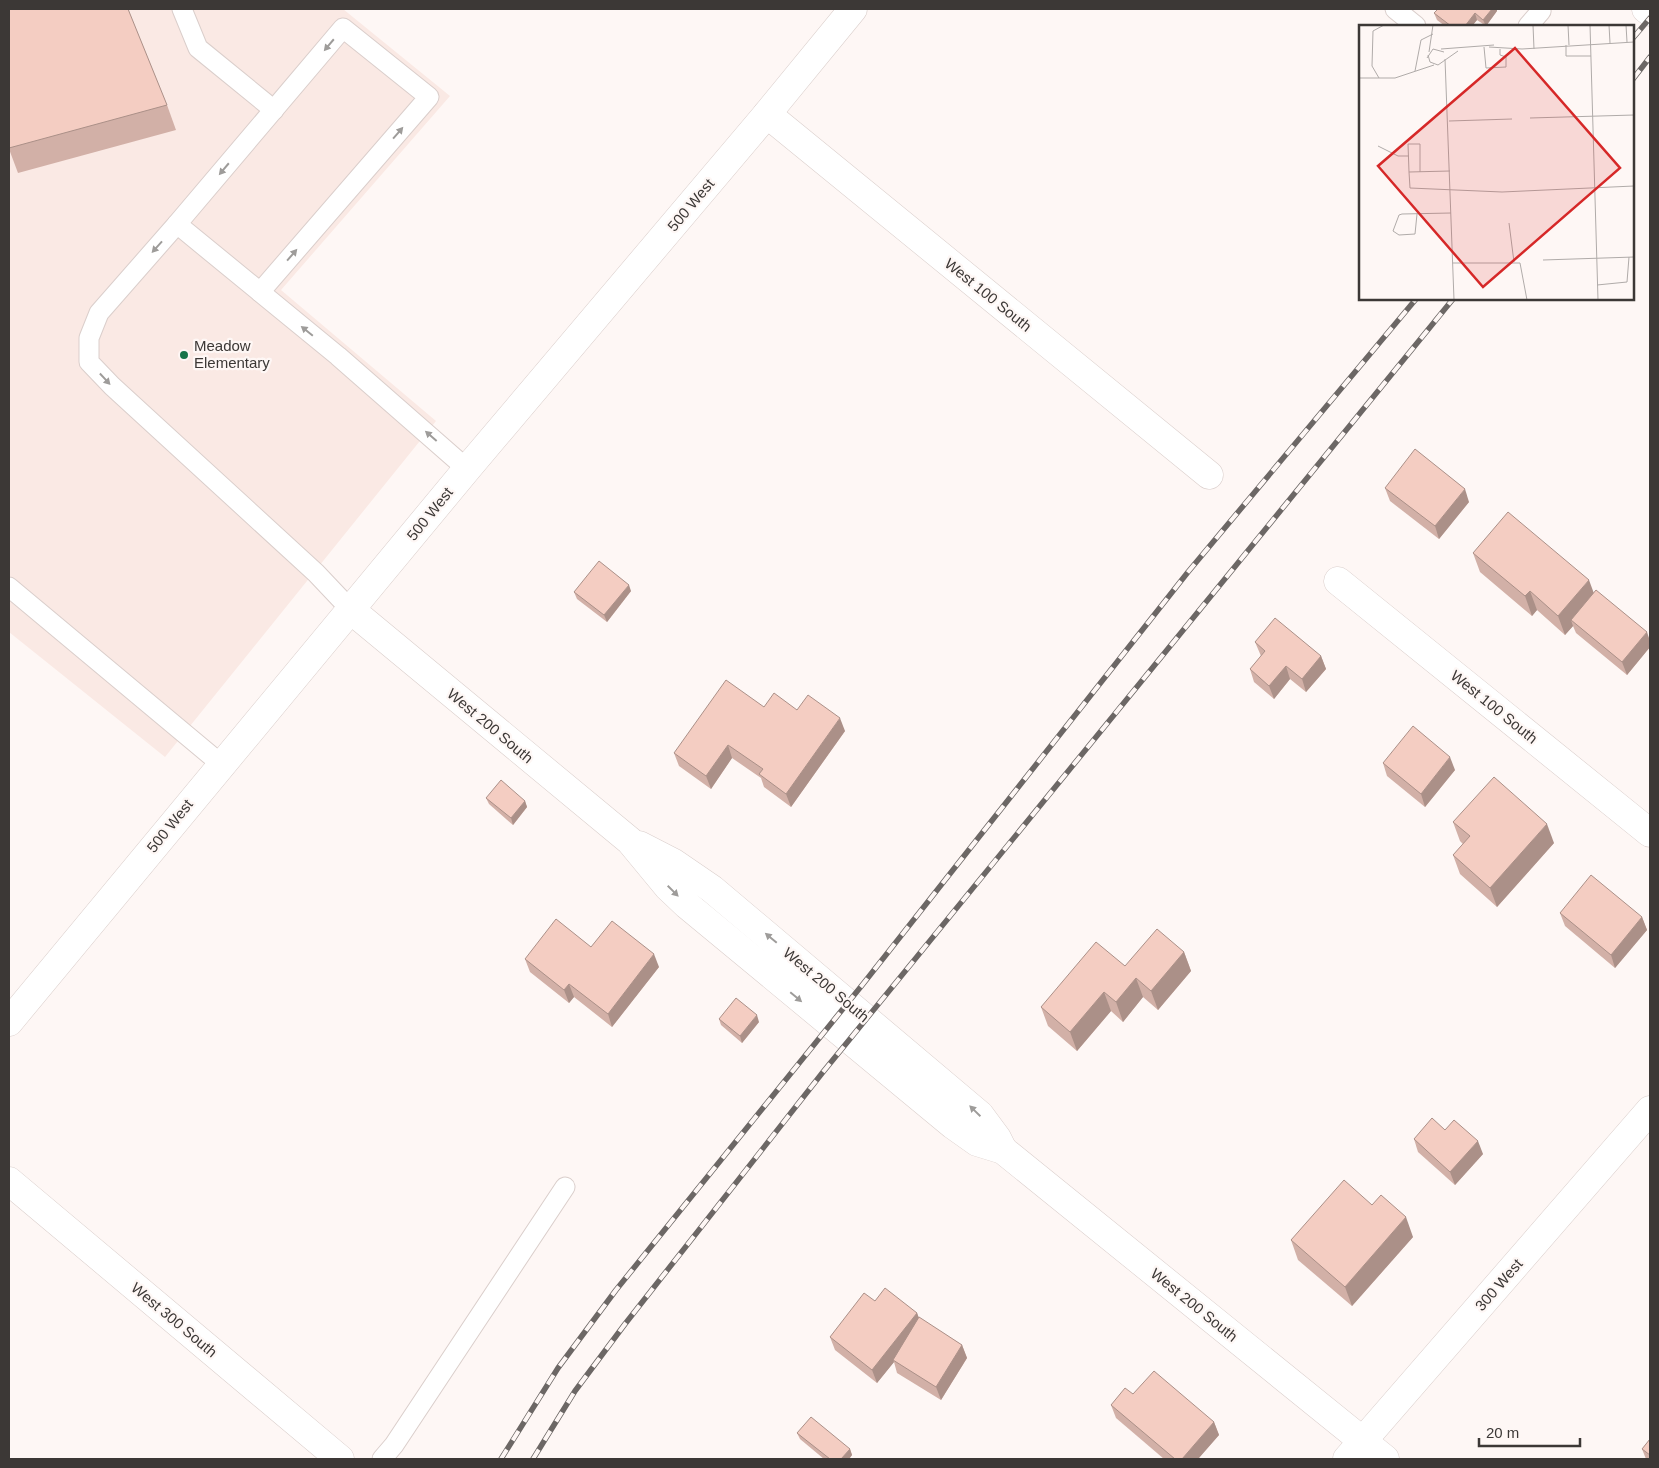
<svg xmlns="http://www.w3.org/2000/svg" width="1659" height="1468" font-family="Helvetica,sans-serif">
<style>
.built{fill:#fae9e4}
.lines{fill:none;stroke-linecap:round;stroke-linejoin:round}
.service-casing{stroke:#dacecb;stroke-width:21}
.minor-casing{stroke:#dacecb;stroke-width:29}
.tertiary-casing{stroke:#dacecb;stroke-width:29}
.secondary-casing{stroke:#dacecb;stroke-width:29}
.service{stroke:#fff;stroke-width:19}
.minor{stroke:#fff;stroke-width:28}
.tertiary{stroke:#fff;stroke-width:28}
.secondary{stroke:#fff;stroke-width:28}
.rail-casing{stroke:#6c6765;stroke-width:5.5}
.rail{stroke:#fef7f5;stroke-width:4;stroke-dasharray:11;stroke-linecap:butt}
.wall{fill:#d2b0a7}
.shaded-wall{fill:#ab9088}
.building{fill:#f4cdc2;stroke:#ab9088}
.oneway{fill:#9e9c9a}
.poi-dot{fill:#177449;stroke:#fef7f5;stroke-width:2}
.labels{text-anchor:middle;stroke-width:4.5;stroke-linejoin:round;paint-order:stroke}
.street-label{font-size:15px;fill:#3c3836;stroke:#fef7f5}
.poi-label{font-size:15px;fill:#3c3836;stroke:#fef7f5;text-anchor:start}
.inset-road{fill:none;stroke:#b0aba9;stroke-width:1}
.view{fill:#d62828;fill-opacity:0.15;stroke:#d62828;stroke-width:2.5}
.inset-edge{fill:none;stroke:#3c3836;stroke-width:2.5}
</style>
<rect width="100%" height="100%" fill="#fef7f5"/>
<path class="built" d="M 9,9 L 343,9 L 450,96 L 281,290 L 436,421 L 165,757 L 9,632 Z"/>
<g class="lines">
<g class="service-casing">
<g id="service">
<path d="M 182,9 L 198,48 L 274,110"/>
<path d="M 1395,9 L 1416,26"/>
<path d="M 1528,26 L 1541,11 L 1540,9"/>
<path d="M 177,224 L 343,28 L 429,97 L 260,292"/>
<path d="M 9,587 L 221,764"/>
<path d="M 351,610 L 316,573 L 112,386 L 89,362 L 89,338 L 99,313 L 177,224 L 338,356 L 467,469"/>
<path d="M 382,1459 L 394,1445 L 565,1187"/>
</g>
</g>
<g class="minor-casing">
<g id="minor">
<path d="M 767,114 L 1209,475"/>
<path d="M 1338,581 L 1650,833"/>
<path d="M 351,610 L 630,841 L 668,887 L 687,905 L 953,1125 L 977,1142 L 1003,1150 L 1385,1459"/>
<path d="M 639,845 L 674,863 L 712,889 L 980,1115 L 997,1138 L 1003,1150"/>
<path d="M 9,1181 L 340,1459"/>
<path d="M 1347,1459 L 1650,1110"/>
</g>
</g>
<g class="tertiary-casing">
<path id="tertiary" d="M 9,1022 L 467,469 L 767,114 L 853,9"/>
</g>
<g class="secondary-casing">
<path id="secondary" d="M 1646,9 L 1650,12"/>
</g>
<use href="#service" class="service"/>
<use href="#minor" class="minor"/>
<use href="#tertiary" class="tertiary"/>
<use href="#secondary" class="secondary"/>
<g class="rail-casing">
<g id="rail">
<path d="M 1633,38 L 1650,18"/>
<path d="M 1633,79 L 1650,57"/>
<path d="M 501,1459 L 558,1368 L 616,1290 L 863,984 L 1188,572 L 1416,299"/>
<path d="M 533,1459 L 575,1391 L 625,1324 L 823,1072 L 1453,299"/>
</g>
</g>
<use href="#rail" class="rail"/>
</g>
<g class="wall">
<path d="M 9,9 L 167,105 L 176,130 L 18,173 L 9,149 Z"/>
<path d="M 1436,9 L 1497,9 L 1497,11 L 1486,26 L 1477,20 L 1472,26 L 1445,26 L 1437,20 L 1434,13 L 1437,10 Z"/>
<path d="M 1385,488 L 1469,502 L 1439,539 L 1390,501 Z"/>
<path d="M 1473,553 L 1594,593 L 1650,641 L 1650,647 L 1627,675 L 1576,633 L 1573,626 L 1565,635 L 1537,610 L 1532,616 L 1480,572 Z"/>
<path d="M 631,591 L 607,622 L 577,599 L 574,592 Z"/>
<path d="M 1255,642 L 1321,656 L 1326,669 L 1306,692 L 1290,679 L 1274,699 L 1254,682 L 1250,669 L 1261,656 Z"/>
<path d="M 764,707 L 797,710 L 845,731 L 791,807 L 764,787 L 761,778 L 732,758 L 711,789 L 679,766 L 674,753 Z"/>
<path d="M 1383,763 L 1455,770 L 1425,807 L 1387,776 Z"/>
<path d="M 486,798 L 525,801 L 527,807 L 513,825 L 489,804 Z"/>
<path d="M 1453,822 L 1554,843 L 1497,907 L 1460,874 L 1453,855 L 1463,844 L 1460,841 Z"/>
<path d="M 1560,913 L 1642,917 L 1647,930 L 1615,968 L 1565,926 Z"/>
<path d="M 591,947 L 659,967 L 612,1027 L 574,997 L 569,1003 L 530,972 L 525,959 Z"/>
<path d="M 1184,952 L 1191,971 L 1158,1010 L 1143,997 L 1123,1022 L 1111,1011 L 1077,1051 L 1048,1026 L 1041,1007 L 1125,966 Z"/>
<path d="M 719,1019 L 759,1022 L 742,1043 L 721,1025 Z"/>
<path d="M 1445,1130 L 1483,1154 L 1455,1185 L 1418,1152 L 1414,1139 Z"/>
<path d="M 1372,1205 L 1413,1237 L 1352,1306 L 1298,1260 L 1291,1240 Z"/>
<path d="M 875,1301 L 917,1313 L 919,1318 L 962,1345 L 967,1358 L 941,1400 L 897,1373 L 894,1362 L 877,1383 L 835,1350 L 830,1337 Z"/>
<path d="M 1133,1394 L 1214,1422 L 1219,1435 L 1198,1459 L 1164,1459 L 1116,1418 L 1111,1405 Z"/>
<path d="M 797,1433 L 850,1449 L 852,1455 L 849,1459 L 824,1459 L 800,1439 Z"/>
<path d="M 1650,1439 L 1650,1459 L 1646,1459 L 1642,1449 Z"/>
</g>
<g class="shaded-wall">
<path d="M 1492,9 L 1497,9 L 1497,11 L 1486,26 L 1483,20 Z"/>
<path d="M 1475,13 L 1477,20 L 1472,26 L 1465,26 Z"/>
<path d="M 1465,489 L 1469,502 L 1439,539 L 1435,526 Z"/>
<path d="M 1589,580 L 1596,599 L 1571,620 L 1573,626 L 1565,635 L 1558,616 Z"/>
<path d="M 629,585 L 631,591 L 607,622 L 604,615 Z"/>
<path d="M 1530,591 L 1537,610 L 1532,616 L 1525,596 Z"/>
<path d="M 1647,632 L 1650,641 L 1650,647 L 1627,675 L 1622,662 Z"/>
<path d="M 1321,656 L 1326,669 L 1306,692 L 1302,679 Z"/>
<path d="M 1286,666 L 1290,679 L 1274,699 L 1269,686 Z"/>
<path d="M 840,718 L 845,731 L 791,807 L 786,794 Z"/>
<path d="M 728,745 L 732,758 L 711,789 L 706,776 Z"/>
<path d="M 1450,757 L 1455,770 L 1425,807 L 1421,794 Z"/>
<path d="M 525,801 L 527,807 L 513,825 L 511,818 Z"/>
<path d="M 1547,824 L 1554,843 L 1497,907 L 1490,888 Z"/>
<path d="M 1642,917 L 1647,930 L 1615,968 L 1611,955 Z"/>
<path d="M 1184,952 L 1191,971 L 1158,1010 L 1151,991 Z"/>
<path d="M 654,954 L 659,967 L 612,1027 L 608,1014 Z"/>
<path d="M 1136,978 L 1143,997 L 1123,1022 L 1116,1002 Z"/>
<path d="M 569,984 L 574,997 L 569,1003 L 564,990 Z"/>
<path d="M 1104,992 L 1111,1011 L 1077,1051 L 1070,1032 Z"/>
<path d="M 757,1015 L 759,1022 L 742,1043 L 740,1036 Z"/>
<path d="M 1478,1141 L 1483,1154 L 1455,1185 L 1450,1172 Z"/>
<path d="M 1406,1217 L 1413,1237 L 1352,1306 L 1345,1287 Z"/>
<path d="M 917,1313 L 922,1326 L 893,1360 L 894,1362 L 877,1383 L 872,1370 Z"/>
<path d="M 962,1345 L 967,1358 L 941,1400 L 936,1387 Z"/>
<path d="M 1214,1422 L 1219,1435 L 1198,1459 L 1182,1459 Z"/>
<path d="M 850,1449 L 852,1455 L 849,1459 L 841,1459 Z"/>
</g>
<g class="building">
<path d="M 9,9 L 128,9 L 167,105 L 9,148 Z"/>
<path d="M 1438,9 L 1492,9 L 1483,20 L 1475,13 L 1465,26 L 1451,26 L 1434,13 Z"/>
<path d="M 1415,449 L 1465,489 L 1435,526 L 1385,488 Z"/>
<path d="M 1508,512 L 1589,580 L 1558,616 L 1530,591 L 1525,596 L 1473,553 Z"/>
<path d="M 599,561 L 629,585 L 604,615 L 574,592 Z"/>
<path d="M 1596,590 L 1647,632 L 1622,662 L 1571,620 Z"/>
<path d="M 1275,618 L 1321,656 L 1302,679 L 1286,666 L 1269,686 L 1250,669 L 1265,651 L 1255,642 Z"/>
<path d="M 726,680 L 764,707 L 774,693 L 797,710 L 808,695 L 840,718 L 786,794 L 759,774 L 763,769 L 728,745 L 706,776 L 674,753 Z"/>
<path d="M 1413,726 L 1450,757 L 1421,794 L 1383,763 Z"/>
<path d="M 1494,777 L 1547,824 L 1490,888 L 1453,855 L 1470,836 L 1453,822 Z"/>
<path d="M 501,780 L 525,801 L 511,818 L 486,798 Z"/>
<path d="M 1591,875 L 1642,917 L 1611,955 L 1560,913 Z"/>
<path d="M 556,919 L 591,947 L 612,921 L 654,954 L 608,1014 L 569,984 L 564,990 L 525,959 Z"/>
<path d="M 1157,929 L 1184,952 L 1151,991 L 1136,978 L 1116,1002 L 1104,992 L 1070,1032 L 1041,1007 L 1096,942 L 1125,966 Z"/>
<path d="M 736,998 L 757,1015 L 740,1036 L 719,1019 Z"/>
<path d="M 1432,1118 L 1445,1130 L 1454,1120 L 1478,1141 L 1450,1172 L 1414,1139 Z"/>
<path d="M 1344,1180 L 1372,1205 L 1381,1195 L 1406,1217 L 1345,1287 L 1291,1240 Z"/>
<path d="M 885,1288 L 917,1313 L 872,1370 L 830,1337 L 864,1293 L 875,1301 Z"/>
<path d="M 919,1317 L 962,1345 L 936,1387 L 893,1360 Z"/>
<path d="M 1154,1371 L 1214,1422 L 1182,1459 L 1175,1459 L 1111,1405 L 1125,1388 L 1133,1394 Z"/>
<path d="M 811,1417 L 850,1449 L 841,1459 L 830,1459 L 797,1433 Z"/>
<path d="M 1650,1439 L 1650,1455 L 1642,1449 Z"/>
</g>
<defs><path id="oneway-solid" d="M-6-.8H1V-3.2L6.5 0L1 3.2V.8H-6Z" transform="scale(1.25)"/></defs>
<g class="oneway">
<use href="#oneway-solid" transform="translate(329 45) rotate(130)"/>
<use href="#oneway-solid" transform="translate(398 133) rotate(-49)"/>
<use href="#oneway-solid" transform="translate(224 169) rotate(130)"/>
<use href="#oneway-solid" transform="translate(157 247) rotate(132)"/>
<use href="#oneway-solid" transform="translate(292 255) rotate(-49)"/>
<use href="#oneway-solid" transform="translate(307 331) rotate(-141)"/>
<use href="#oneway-solid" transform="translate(105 379) rotate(47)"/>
<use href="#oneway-solid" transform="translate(431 436) rotate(-139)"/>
<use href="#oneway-solid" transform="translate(673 891) rotate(45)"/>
<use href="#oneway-solid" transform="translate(771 938) rotate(-140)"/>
<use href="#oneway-solid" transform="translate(796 997) rotate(40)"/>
<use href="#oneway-solid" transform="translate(975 1111) rotate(-136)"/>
</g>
<circle class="poi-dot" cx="184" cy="355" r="5"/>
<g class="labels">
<g class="street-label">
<text transform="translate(691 205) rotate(-50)" y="5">500 West</text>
<text transform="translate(988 295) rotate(39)" y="5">West 100 South</text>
<text transform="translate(430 514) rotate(-51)" y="5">500 West</text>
<text transform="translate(1494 707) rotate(39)" y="5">West 100 South</text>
<text transform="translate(490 726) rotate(40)" y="5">West 200 South</text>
<text transform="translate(170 826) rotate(-51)" y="5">500 West</text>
<text transform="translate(826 985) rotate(40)" y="5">West 200 South</text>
<text transform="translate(1499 1285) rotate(-49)" y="5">300 West</text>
<text transform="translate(1194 1305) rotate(39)" y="5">West 200 South</text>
<text transform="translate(174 1320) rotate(40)" y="5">West 300 South</text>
</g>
<g class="poi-label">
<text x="194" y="351">Meadow<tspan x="194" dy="17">Elementary</tspan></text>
</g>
</g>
<g transform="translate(1359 25)">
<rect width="275" height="275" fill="#fef7f5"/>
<path class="inset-road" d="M 174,0 L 175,24M 209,0 L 210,20M 231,0 L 239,275M 250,0 L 251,18M 267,0 L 268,17M 207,20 L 207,31 L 232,31M 125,22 L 127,43 L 147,42 L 147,32 L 141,30 L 141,24M 130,22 L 163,24 L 275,17M 82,24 L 135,20M 70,27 L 74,0M 69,30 L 71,37 L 79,40 L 99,26M 68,33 L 74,24 L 85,27M 86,34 L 95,275M 56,46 L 62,15 L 74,9M 0,53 L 36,53 L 75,40M 20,53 L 13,41 L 14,6 L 25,0M 171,93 L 275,90M 90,96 L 153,94M 19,121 L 39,131 L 50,131M 91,146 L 50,147 L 51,163 L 143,167 L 275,161M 50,147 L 49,119 L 61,119 L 61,147M 58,189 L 56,209 L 40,210 L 34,206 L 40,190 L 43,189 L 92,188M 150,198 L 155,237M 184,235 L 275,232M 93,238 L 161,238 L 168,275M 238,260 L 268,257 L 270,232"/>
<path class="view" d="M 156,23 L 261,143 L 124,262 L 19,141 Z"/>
<rect width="275" height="275" class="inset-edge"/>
</g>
<rect width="1659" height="1468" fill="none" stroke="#3c3836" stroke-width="20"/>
<path d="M1479 1438v8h101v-8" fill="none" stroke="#3c3836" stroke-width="2.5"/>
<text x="1486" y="1438" font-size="15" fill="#3c3836" stroke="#fef7f5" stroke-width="4" paint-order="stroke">20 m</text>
</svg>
